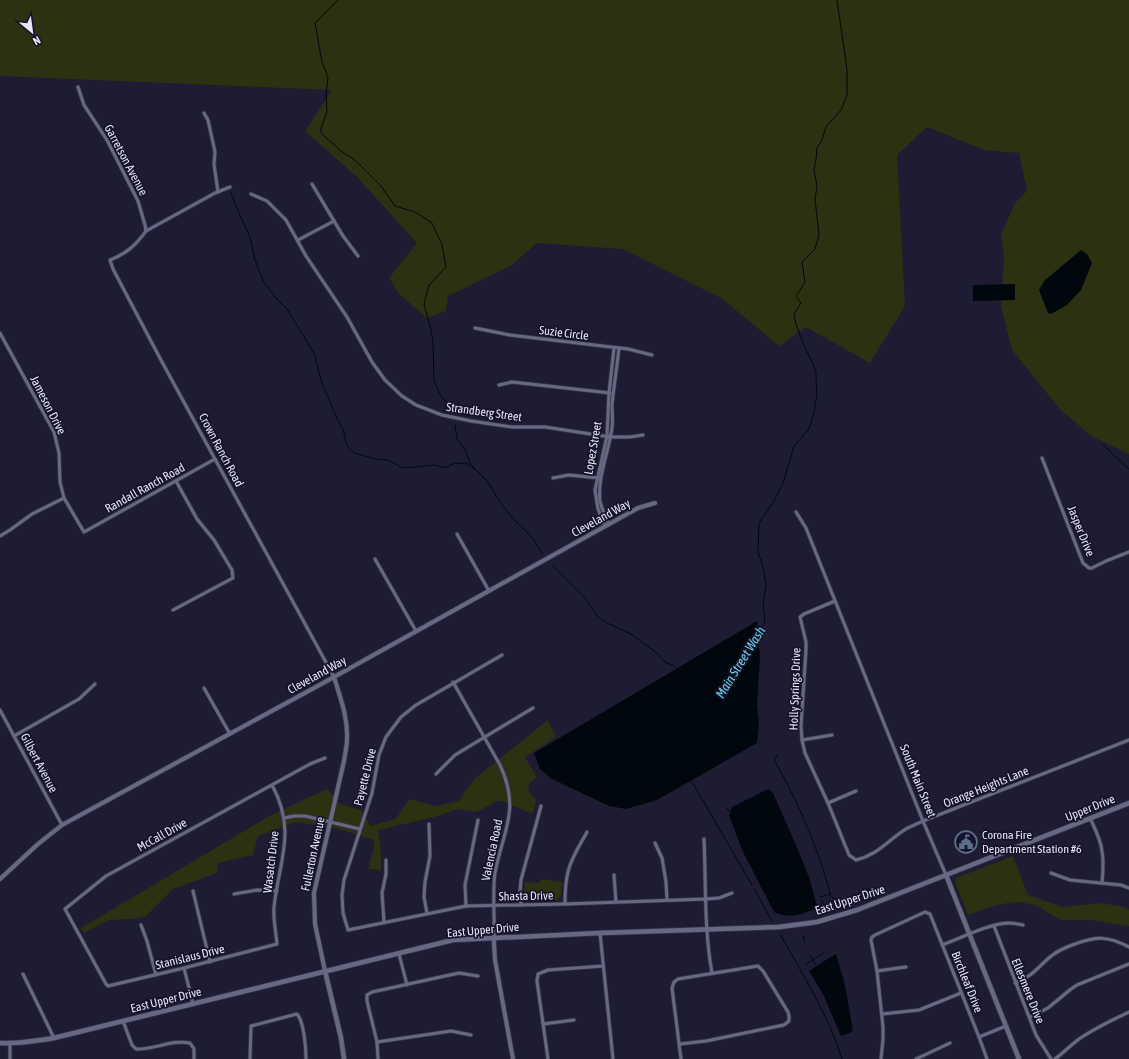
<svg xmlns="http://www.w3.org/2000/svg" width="1129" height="1059" font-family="'Asap Condensed',sans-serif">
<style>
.green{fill:#2b3111}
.water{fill:#00080d}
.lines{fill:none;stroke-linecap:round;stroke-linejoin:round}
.stream{stroke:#00080d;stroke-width:1}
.minor-casing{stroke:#39374a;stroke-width:4.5}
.tertiary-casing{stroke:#39374a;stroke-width:5.5}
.secondary-casing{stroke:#39374a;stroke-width:6}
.minor{stroke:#696883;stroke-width:3}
.tertiary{stroke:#696883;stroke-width:4}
.secondary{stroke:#696883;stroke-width:4.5}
.labels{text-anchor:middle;stroke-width:3.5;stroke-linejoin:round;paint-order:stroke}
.street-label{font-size:12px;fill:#e6e6f6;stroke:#151329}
.poi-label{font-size:12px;fill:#e6e6f6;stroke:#151329;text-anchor:start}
.water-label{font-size:13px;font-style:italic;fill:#61d2eb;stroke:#151329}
</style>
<rect width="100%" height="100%" fill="#1e1c33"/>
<g class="green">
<path d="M 0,0 L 1129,0 L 1129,454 L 1091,436 L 1059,408 L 1012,350 L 1001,306 L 1004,259 L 1001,235 L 1015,203 L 1027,191 L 1019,153 L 984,150 L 927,127 L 897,155 L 905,306 L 870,363 L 806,327 L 779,346 L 723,299 L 623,249 L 537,243 L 512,265 L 448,296 L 446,311 L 427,318 L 399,294 L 389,278 L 417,243 L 357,177 L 305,131 L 332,90 L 0,76 Z"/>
<path d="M 548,720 L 556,737 L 525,757 L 537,778 L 530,782 L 528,790 L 536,800 L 533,814 L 502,801 L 496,801 L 483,809 L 475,812 L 458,809 L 438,816 L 378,830 L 381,852 L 381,870 L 368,869 L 374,847 L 374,840 L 336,828 L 295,822 L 258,836 L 253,855 L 218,863 L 217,873 L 173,889 L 146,916 L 133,919 L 109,920 L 84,933 L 81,928 L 271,815 L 327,789 L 340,804 L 361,810 L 371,826 L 396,819 L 409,799 L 436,806 L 459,801 L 474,779 Z"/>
<path d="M 1013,856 L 1028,895 L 1063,907 L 1100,903 L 1125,907 L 1129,910 L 1129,926 L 1092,920 L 1061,920 L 1035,905 L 1020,902 L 1008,903 L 993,906 L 968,915 L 955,882 L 956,878 Z"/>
<path d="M 541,879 L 562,882 L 561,896 L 558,900 L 528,901 L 524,897 L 525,882 L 539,883 Z"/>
</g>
<g class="water">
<path d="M 1081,250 L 1087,254 L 1092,263 L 1081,290 L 1067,305 L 1051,314 L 1048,313 L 1039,290 L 1044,281 Z"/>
<path d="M 1015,284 L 1015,300 L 973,301 L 973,285 Z"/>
<path d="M 757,621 L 760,656 L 757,705 L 759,723 L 757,743 L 657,800 L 626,809 L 609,806 L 552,779 L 540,769 L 534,753 Z"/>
<path d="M 768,789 L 773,793 L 799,852 L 810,880 L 817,907 C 805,915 787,919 774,912 L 742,850 L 729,815 L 732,807 Z"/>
<path d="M 836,954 L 845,985 L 853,1031 L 847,1034 L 841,1036 L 823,994 L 809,971 L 829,958 Z"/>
</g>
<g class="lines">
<g class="stream">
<path d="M 338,0 L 315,23 L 322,62 L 328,77 L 326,94 L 327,112 L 320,131 L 324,136 L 341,151 L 355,160 L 381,186 L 395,206 L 415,212 L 432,223 L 442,245 L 446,267 L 429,285 L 424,304 L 431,330 L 433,343 L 434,381 L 439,392 L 450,408"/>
<path d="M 231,193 L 239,213 L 250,237 L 255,260 L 263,280 L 275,297 L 287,309 L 314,353 L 321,380 L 338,421 L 343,429 L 347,446 L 354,453 L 375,459 L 388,460 L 403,468 L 436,465 L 445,468 L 455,463 L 468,464 L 478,472 L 487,481 L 502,505 L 515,521 L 525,530 L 533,539 L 542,553"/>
<path d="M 455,425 L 457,439 L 465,449 L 470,463 L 475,469"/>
<path d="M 1102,444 L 1129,469"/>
<path d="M 552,565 L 585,598 L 597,616 L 605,622 L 631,634 L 658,654 L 666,663 L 673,665 L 677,669"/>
<path d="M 758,631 L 765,622 L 763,605 L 766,584 L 763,567 L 758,552 L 759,523 L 775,499 L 783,483 L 794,446 L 809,429 L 814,412 L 817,395 L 816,381 L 816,371 L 803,343 L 796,324 L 794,314 L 801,303 L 796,296 L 799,292 L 805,282 L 802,262 L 815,249 L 819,235 L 815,199 L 817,186 L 814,170 L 816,160 L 817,148 L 822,140 L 826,127 L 841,110 L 847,95 L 847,69 L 837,0"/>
<path d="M 778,754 L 774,760 C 795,796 812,834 824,873 C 826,880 829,886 830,894"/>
<path d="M 691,780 L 752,885"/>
<path d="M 727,808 L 730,812"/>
<path d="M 754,889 L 772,921"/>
<path d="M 820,897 L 830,894 C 836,908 859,893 869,888"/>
<path d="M 821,900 C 824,906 827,910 834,910"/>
<path d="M 780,934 C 803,975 828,1014 842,1059"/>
<path d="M 803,935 L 805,942"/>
<path d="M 810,955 L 817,967"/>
<path d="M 806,964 L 824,953"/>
</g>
<g class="minor-casing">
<g id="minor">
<path d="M 78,87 L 84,105 L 107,140 L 138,201 L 145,225 L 146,231 C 136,245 126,254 110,260 L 113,269 L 162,362 L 334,677"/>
<path d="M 204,113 L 208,120 L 215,152 L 214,164 L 218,192"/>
<path d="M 312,184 L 343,236 L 358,256"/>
<path d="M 251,194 L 267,201 L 286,220 L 306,256 L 347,317 L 372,362 L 385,380 L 402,396 L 416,405 L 442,415 L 471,421 L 512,427 L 545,427 L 610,437 L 630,437 L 643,435"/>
<path d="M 146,231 L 215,193 L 230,187"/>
<path d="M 298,240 L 334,221"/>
<path d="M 475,328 L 510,335 L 628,349 L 652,355"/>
<path d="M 0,333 L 54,432 L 59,453 L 60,482 L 64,498 L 84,532 L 215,459"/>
<path d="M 499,385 L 512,382 L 610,393"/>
<path d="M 1042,458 L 1083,563 L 1089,568 L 1092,568 L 1106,561 L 1129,552"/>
<path d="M 553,478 L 569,475 L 599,478"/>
<path d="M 796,512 L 806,528 L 923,821 L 946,875"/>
<path d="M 609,524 C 605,517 602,509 600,501 C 597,478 609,451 612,428 C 613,420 612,412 612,404 C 614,385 617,367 619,348"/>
<path d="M 605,526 L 598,509 L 595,490 L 607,436 L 609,393 L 614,348"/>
<path d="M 457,534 L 489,591"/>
<path d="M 0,536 L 10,530 L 32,514 L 64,498"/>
<path d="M 375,559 L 416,631"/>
<path d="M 835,601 L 804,614 L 800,617 L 806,642 L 806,650 L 801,726 L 802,740 L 805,753 L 828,803 L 849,855 L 856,860 C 878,855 888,840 906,829 C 911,826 917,824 923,821 L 1129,740"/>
<path d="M 173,610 L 233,578 L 232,570 L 214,540 L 197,519 L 176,481"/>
<path d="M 502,655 L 416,705 L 401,717 L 386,737 L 379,755 L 372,793 L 344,880 L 342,895 L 343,913 L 348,930 L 466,906 L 565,904 L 706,899 L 719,898 L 732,893"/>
<path d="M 453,682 L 500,765 C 521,810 503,830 495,873 C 492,894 495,916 494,938"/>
<path d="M 204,688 L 230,734"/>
<path d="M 0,710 L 62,825"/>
<path d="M 14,736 L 79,699 L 95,684"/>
<path d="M 802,740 L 832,735"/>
<path d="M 436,774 L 455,755 L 533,708"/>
<path d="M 272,785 C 297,831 279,861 274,907 C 273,919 276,932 277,944 L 184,968 L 108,986 L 106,984 L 65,909 L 106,876 L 310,764 L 325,758"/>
<path d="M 828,803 L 856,791"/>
<path d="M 284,818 L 294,816 L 305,816 L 360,829"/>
<path d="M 1090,818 C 1095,829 1101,840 1102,851 C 1104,862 1103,872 1102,883"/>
<path d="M 704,839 C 706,883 704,929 712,973"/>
<path d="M 655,843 L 662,858 L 666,882 L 667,900"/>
<path d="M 1051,873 L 1070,880 L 1121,885 L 1129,888"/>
<path d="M 614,875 L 616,902"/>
<path d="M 193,891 L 210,962"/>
<path d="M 234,894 L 257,890 L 277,891"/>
<path d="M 565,904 C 565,894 565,883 568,872 C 571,858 580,845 587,832"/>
<path d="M 521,905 L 520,892 L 521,880 L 541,806"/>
<path d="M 466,906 L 465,885 L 478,820"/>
<path d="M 427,913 L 424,897 L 425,882 L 430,856 L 429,824"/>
<path d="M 384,922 L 382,893 L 386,874 L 386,860"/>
<path d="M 141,925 L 147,941 L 156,975"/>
<path d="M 994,926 L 1036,1035 L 1051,1059"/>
<path d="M 600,933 L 613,1059"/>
<path d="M 942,945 C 961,938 988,924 1008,923 C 1013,923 1018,924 1023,925"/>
<path d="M 399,954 L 407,985"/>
<path d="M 184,968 L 193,1004"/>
<path d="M 877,971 L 906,967"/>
<path d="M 23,974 L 54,1038"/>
<path d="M 1015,983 C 1033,976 1037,968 1050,957 C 1057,951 1066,947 1075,944 C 1097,936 1108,936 1129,947"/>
<path d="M 882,1014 L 919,1010 L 961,993"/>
<path d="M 1030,1017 L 1048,1008 L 1071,989 L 1077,985 L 1129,964"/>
<path d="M 123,1021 L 132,1045 L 136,1049 C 154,1050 172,1039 190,1043 L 194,1049 L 194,1059"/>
<path d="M 543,1024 L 574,1020"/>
<path d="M 979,1037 L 1006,1026"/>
<path d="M 377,1042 L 451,1031 L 471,1035"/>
<path d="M 10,1043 L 10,1059"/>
<path d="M 680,1044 L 706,1041 L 779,1026 L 784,1025 L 789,1021 L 789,1016 L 788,1012 L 763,971 L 758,966 L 678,979 L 674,982 L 672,988 L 681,1059"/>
<path d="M 250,1059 L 251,1026 L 297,1014 C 304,1022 306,1048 306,1059"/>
<path d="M 378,1059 L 377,1042 L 367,1001 L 367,995 L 372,992 L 459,973 L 478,976"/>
<path d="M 548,1059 L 537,981 L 538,974 L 548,970 L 603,966"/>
<path d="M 881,1059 L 883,1039 L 883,1027 L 877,971 L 871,940 L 872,937 L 875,935 L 925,912 L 930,914 L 979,1037 L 987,1059"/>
<path d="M 916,1059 L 950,1043"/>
<path d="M 1055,1059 C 1063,1053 1071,1045 1079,1039 C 1095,1028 1112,1020 1129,1012"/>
</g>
</g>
<g class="tertiary-casing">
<g id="tertiary">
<path d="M 0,879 L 38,844 L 62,825 L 325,682 L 638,508 L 655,503"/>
<path d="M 494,938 L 494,944 L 495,960 L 513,1059"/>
<path d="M 325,971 L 315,924 L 314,893 L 344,761 C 345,754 347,746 347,739 C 348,717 340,697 334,677"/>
</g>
</g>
<g class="secondary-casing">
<g id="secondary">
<path d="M 946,875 L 1019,1059"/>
<path d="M 325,971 L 341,1038 L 344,1059"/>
<path d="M 0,1043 C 18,1044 36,1041 54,1038 L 453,940 L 600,933 L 779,927 L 817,922 L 857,910 L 1129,803"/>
</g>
</g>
<use href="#minor" class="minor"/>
<use href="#tertiary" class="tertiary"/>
<use href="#secondary" class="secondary"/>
</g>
<defs>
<g id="civic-ring" transform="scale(1.15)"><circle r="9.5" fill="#151329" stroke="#5c6f8a" stroke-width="1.5"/><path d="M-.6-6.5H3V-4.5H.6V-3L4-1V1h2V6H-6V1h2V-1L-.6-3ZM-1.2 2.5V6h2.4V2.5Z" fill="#5c6f8a"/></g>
</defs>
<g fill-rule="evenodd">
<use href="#civic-ring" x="966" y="842"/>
</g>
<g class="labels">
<g class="street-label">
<text transform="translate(126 160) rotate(62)" y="4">Garretson Avenue</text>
<text transform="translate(564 333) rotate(7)" y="4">Suzie Circle</text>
<text transform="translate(48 405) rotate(63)" y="4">Jameson Drive</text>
<text transform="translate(484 412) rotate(8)" y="4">Strandberg Street</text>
<text transform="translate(593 448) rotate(-80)" y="4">Lopez Street</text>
<text transform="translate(221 450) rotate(62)" y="4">Crown Ranch Road</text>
<text transform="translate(145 488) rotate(-29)" y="4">Randall Ranch Road</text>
<text transform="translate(601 518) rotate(-29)" y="4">Cleveland Way</text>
<text transform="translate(1081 531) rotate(68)" y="4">Jasper Drive</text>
<text transform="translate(317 675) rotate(-29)" y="4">Cleveland Way</text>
<text transform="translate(795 689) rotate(-88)" y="4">Holly Springs Drive</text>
<text transform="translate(39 763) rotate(62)" y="4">Gilbert Avenue</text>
<text transform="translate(365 777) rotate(-76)" y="4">Payette Drive</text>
<text transform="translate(918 781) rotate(68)" y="4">South Main Street</text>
<text transform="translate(986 787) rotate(-22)" y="4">Orange Heights Lane</text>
<text transform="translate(1090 808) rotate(-22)" y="4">Upper Drive</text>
<text transform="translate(162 835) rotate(-29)" y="4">McCall Drive</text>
<text transform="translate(492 850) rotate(-78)" y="4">Valencia Road</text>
<text transform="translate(313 854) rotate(-78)" y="4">Fullerton Avenue</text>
<text transform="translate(271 862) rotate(-83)" y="4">Wasatch Drive</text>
<text transform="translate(526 896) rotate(-1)" y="4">Shasta Drive</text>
<text transform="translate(850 900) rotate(-18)" y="4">East Upper Drive</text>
<text transform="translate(483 930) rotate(-5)" y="4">East Upper Drive</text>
<text transform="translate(190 957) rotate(-14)" y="4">Stanislaus Drive</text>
<text transform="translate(967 982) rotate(68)" y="4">Birchleaf Drive</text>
<text transform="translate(1028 991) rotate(68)" y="4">Ellesmere Drive</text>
<text transform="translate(166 1000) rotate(-14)" y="4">East Upper Drive</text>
</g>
<g class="poi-label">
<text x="982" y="839">Corona Fire<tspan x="982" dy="14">Department Station #6</tspan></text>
</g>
<g class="water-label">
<text transform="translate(740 662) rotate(-58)" y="5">Main Street Wash</text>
</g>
</g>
<g transform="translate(32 32) rotate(151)" stroke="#151329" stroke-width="3" paint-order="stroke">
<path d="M0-3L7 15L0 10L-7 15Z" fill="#e6e6f6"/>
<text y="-6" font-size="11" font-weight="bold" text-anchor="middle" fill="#e6e6f6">N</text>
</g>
</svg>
